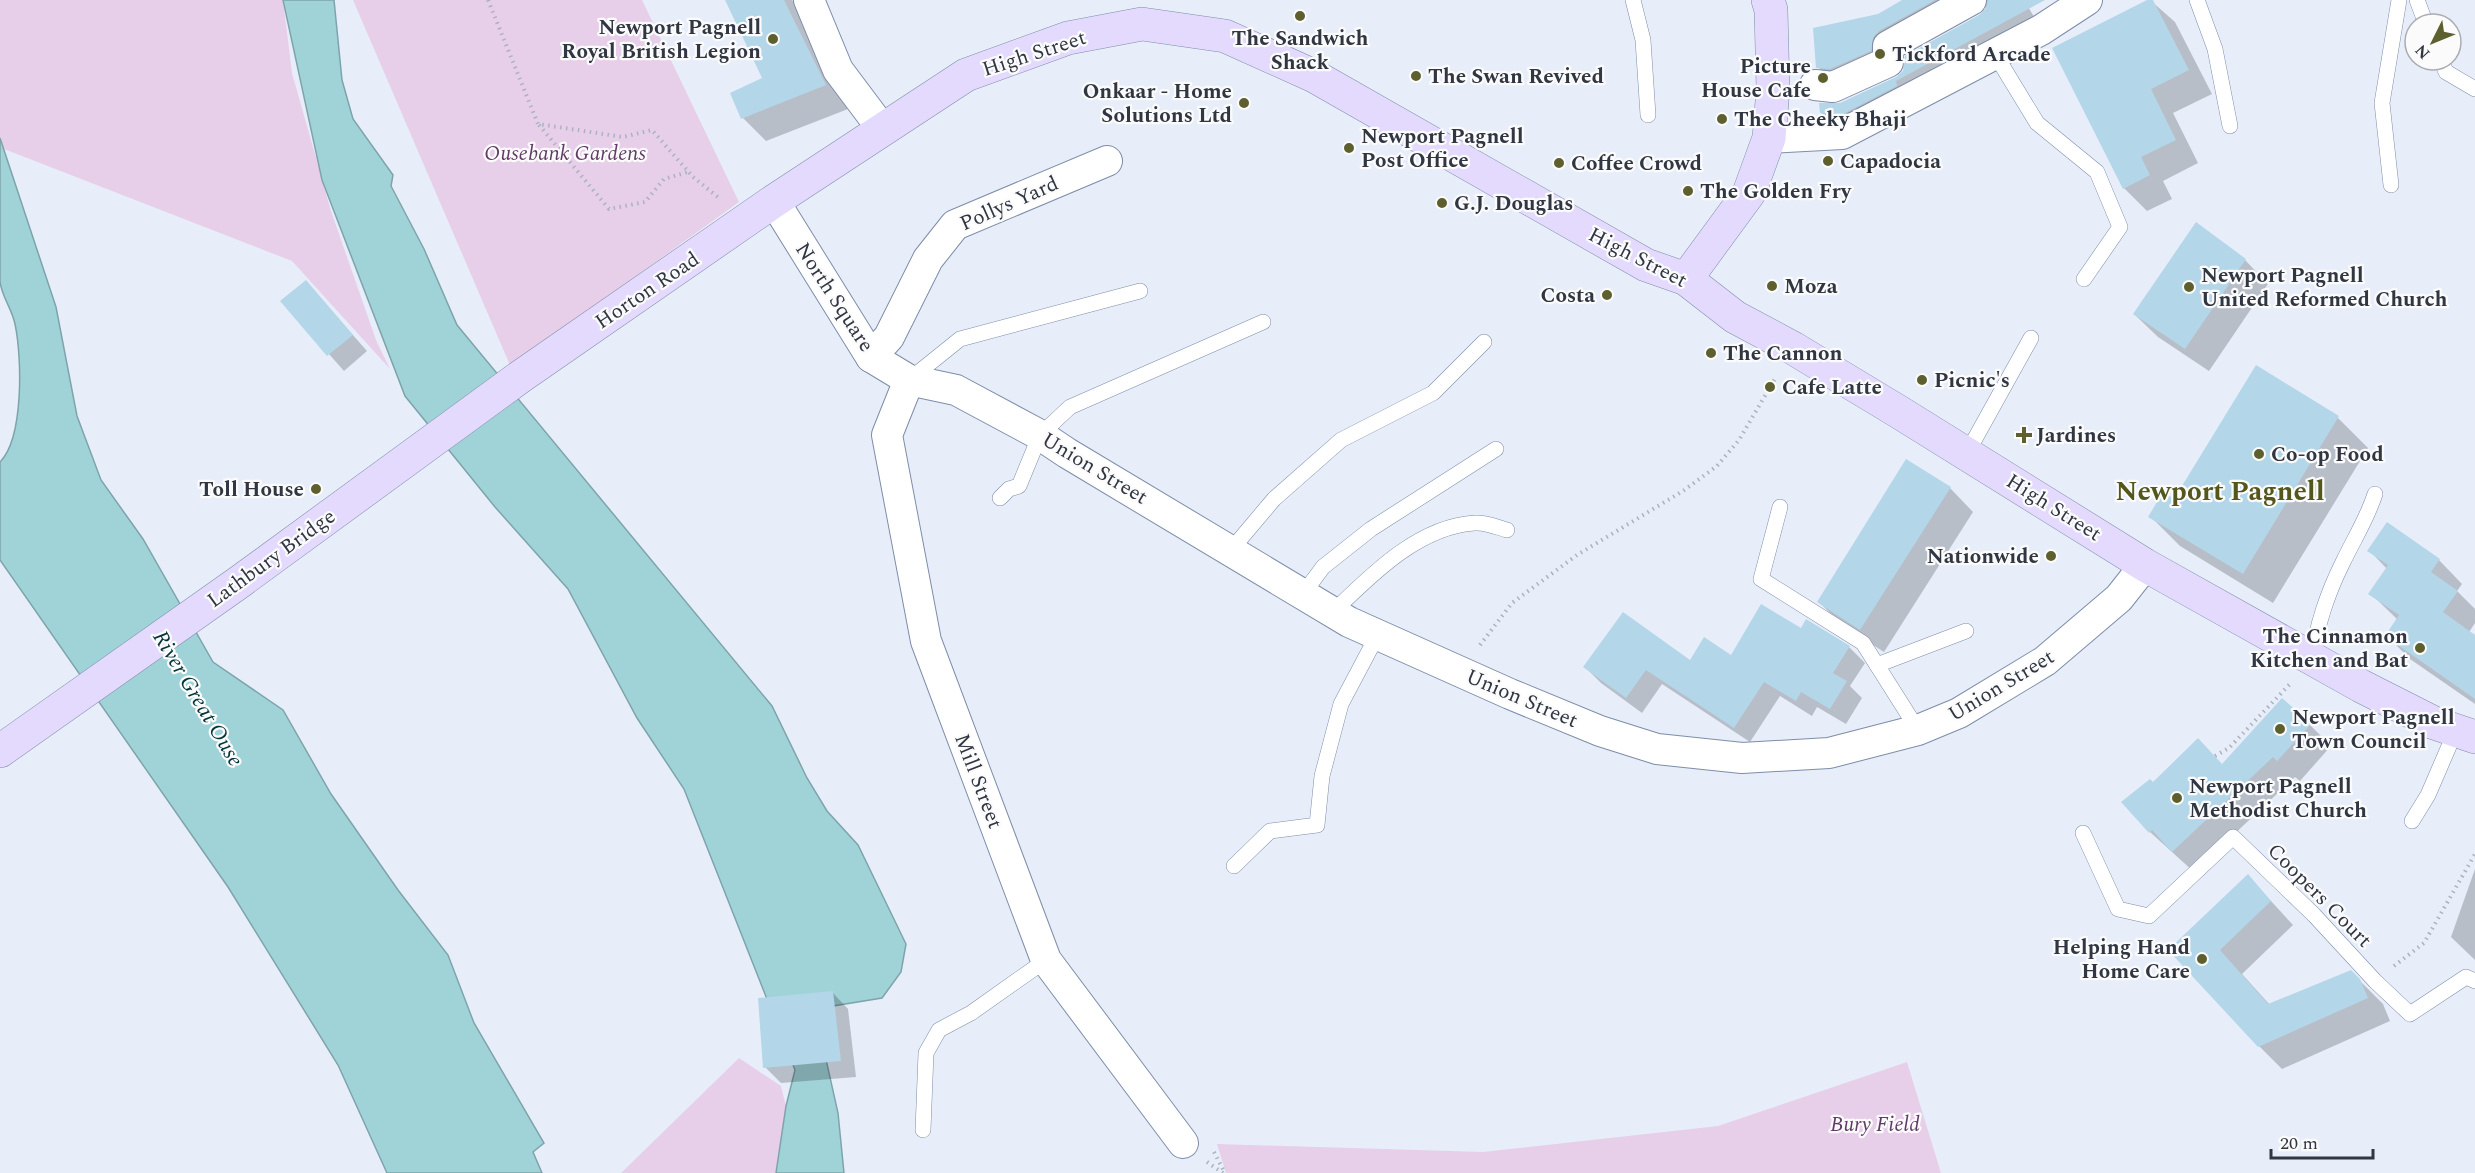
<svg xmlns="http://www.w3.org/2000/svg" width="2475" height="1173" font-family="Spectral,serif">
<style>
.green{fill:#e7cfea}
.water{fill:#a0d3d8;stroke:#7ea4ab;stroke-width:1.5}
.shadow{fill:#0003}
.building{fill:#b4d6e9}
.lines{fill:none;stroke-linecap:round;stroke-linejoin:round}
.lane-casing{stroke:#7e8da8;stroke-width:16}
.street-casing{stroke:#7e8da8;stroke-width:32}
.secondary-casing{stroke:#7e8da8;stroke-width:34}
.path{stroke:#acb2be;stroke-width:4;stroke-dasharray:1.5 4.5;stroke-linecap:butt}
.lane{stroke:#fff;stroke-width:15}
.street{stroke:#fff;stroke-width:30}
.secondary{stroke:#e3dafe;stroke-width:33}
.poi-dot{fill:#5d602e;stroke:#fbfbfb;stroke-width:2}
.labels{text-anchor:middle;stroke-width:4.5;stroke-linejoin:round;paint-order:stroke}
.poi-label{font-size:21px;font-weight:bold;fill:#303642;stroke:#fbfbfb;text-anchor:start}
.street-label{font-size:21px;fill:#303642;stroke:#fbfbfb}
.park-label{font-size:21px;font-style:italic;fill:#613b66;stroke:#fbfbfb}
.water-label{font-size:22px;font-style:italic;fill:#023539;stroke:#fbfbfb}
.district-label{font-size:27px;font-weight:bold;fill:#54571c;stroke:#fbfbfb}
</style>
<rect width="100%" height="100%" fill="#e7eefa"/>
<g class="green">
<path d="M 0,0 L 283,0 L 292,73 L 331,211 L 376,340 L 390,369 L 292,261 L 4,149 L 0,138 Z"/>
<path d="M 353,0 L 642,0 L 739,202 L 600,302 L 512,370 Z"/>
<path d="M 739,1058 L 781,1086 L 786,1106 L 776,1173 L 621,1173 Z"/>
<path d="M 1907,1062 L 1941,1173 L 1226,1173 L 1217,1144 L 1483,1152 L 1718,1126 Z"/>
</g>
<g class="water">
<path d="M 283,0 L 334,0 L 342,80 L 353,119 L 393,175 L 391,186 L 424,249 L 457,325 L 772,706 L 807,778 L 827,811 L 858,845 L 906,944 L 901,972 L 882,998 L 827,1007 L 825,1055 L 838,1113 L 844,1173 L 776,1173 L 786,1106 L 795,1070 L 684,789 L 637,718 L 568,589 L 495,507 L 405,396 L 322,180 Z"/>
<path d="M 0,138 L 56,307 L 77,416 L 101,480 L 143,539 L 213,662 L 283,710 L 331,794 L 398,890 L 448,955 L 474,1023 L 544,1143 L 533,1152 L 542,1173 L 387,1173 L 338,1065 L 228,887 L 0,560 L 0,462 C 24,438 22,357 15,324 C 12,309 1,295 0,281 C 0,234 0,185 0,138 Z"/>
</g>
<g class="shadow">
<path d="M 726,0 L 792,0 L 798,6 L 848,109 L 766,141 L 743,118 L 764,78 Z"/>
<path d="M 1905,0 L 2024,0 L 2045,35 L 1845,136 L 1821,113 L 1897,79 L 1981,16 L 1990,5 L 1841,91 L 1818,67 L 1878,15 Z"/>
<path d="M 2150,0 L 2175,22 L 2212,94 L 2173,113 L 2198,163 L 2163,181 L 2172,199 L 2147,211 L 2124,188 Z"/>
<path d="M 2196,224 L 2245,260 L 2268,284 L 2209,371 L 2158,337 L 2134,314 Z"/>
<path d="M 306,282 L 367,351 L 344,371 L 282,301 Z"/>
<path d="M 2256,367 L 2338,418 L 2368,448 L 2273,603 L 2180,546 L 2150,516 L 2174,501 Z"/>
<path d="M 1950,488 L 1973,512 L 1884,652 L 1842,625 L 1819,602 Z"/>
<path d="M 2369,550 L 2439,560 L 2462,584 L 2457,591 L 2475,609 L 2475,623 L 2469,632 L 2475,636 L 2475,704 L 2410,659 L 2387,636 L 2398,620 L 2370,593 L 2387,569 Z"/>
<path d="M 1801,630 L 1849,647 L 1865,663 L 1850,686 L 1862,698 L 1846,724 L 1817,707 L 1812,716 L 1780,696 L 1750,742 L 1662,684 L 1642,713 L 1601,683 L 1585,667 L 1690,662 L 1731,657 Z"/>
<path d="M 2310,725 L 2331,746 L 2300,781 L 2295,777 L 2194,872 L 2150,832 L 2153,784 L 2223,765 Z"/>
<path d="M 2475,869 L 2475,960 L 2451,937 Z"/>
<path d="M 2248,876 L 2293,925 L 2242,974 L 2270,1005 L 2351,972 L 2383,1004 L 2390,1021 L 2282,1069 L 2259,1046 L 2170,950 Z"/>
<path d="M 833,993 L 848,1009 L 856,1077 L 781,1083 L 765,1067 Z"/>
</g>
<g class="building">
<path d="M 725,0 L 784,0 L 826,85 L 741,119 L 730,93 L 762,78 Z"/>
<path d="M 1902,0 L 1935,0 L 1879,31 L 1873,38 L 1871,51 L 1830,69 L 1816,68 L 1813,28 L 1878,14 Z"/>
<path d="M 1988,0 L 2045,0 L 1896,81 L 1897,86 L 1845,113 L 1840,115 L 1820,113 L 1819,103 L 1840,103 L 1896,77 L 1903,71 L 1905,56 L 1979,15 L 1986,8 Z"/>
<path d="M 2147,0 L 2153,0 L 2189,70 L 2151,89 L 2176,140 L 2141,157 L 2150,175 L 2123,189 L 2052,48 Z"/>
<path d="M 2196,222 L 2246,259 L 2185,349 L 2133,314 Z"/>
<path d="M 306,280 L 353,335 L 327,356 L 280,301 Z"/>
<path d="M 2256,365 L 2339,416 L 2243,574 L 2148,517 L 2163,492 L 2174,499 Z"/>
<path d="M 1906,459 L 1951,487 L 1860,630 L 1817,602 Z"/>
<path d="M 2387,522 L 2440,559 L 2431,572 L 2458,591 L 2443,612 L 2475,635 L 2475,699 L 2385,636 L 2399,615 L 2368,594 L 2388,565 L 2367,551 Z"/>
<path d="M 1761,604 L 1801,628 L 1806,619 L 1850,646 L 1833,673 L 1847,681 L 1830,709 L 1801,692 L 1796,701 L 1764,682 L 1734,728 L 1646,670 L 1626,698 L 1583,667 L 1623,612 L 1690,660 L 1704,637 L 1731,655 Z"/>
<path d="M 2282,698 L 2311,724 L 2277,761 L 2273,757 L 2172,852 L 2152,830 L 2149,833 L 2121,802 L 2150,779 L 2153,782 L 2198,738 L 2222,764 Z"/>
<path d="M 2248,874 L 2271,901 L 2220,950 L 2268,1004 L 2351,970 L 2360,979 L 2368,998 L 2258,1047 L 2168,950 Z"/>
<path d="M 833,991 L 841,1061 L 763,1068 L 758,998 Z"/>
</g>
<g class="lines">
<g class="lane-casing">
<g id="lane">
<path d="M 1633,0 L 1643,40 L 1648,115"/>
<path d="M 2197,0 L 2215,49 L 2230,126"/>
<path d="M 2417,0 L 2426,24"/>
<path d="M 1995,54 L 2037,123 L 2097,172 L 2120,227 L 2084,279"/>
<path d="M 2441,60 L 2446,72 L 2475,89"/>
<path d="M 2391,185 L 2382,103 L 2399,0"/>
<path d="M 909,380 L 960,339 L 1140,291"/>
<path d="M 1967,453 L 2031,338"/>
<path d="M 1000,498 L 1009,489 L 1019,486 L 1040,435 L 1070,407 L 1263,322"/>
<path d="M 1780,507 L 1761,579 L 1863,643 L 1918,730"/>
<path d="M 1231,550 L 1274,499 L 1341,440 L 1433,393 L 1484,342"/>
<path d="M 1303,594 L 1323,567 L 1371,529 L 1496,449"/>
<path d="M 1333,612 C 1371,575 1419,526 1475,523 C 1485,522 1497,527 1507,530"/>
<path d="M 2313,659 C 2315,628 2329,590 2343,562 C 2354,539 2367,519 2375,494"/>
<path d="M 1877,665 L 1966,631"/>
<path d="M 2412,821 L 2428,795 L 2456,730"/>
<path d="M 2083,833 L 2118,909 L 2149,916 L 2233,837 L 2314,915 L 2375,981 L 2410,1014 L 2466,977 L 2475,981"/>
<path d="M 1234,866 L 1270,831 L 1317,825 L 1322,776 L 1341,704 L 1377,636"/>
<path d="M 923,1130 L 926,1053 L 939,1030 L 971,1013 L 1046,960"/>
</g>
</g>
<g class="street-casing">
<g id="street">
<path d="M 809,0 L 838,70 L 883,130"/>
<path d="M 1815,85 L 1833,87 L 1888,62 L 1888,46 L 1971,0"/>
<path d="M 1769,138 L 1842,134 L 2041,30 L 2087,0"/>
<path d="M 774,201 L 871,357 L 909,380 L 956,390 L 1040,435 L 1067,453 L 1349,622 L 1510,694 L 1600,731 L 1657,749 L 1742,758 L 1829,753 L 1918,730 L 1959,713 L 2045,661 L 2119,598 L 2145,565"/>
<path d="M 871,357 L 889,337 L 928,259 L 955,225 L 1107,161"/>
<path d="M 909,380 L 887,435 L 926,641 L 1046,960 L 1183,1143"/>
</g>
</g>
<g class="secondary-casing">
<g id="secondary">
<path d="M 1686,279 L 1749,193 L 1769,138 L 1773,89 L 1771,10 L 1768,0"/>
<path d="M 0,751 L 238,583 L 520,377 L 774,201 L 966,75 L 1068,38 L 1142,24 L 1225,36 L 1314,76 L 1646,265 L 1686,279 L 1735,317 L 1793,348 L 1899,412 L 2145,565 L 2361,686 L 2434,723 L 2475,737"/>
</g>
</g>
<g class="path">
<path d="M 488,0 L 538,124 L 623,137 L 652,130 L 693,177 L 719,198"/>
<path d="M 539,125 L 609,209 L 645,202 L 664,179 L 688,172"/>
<path d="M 1480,645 L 1512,603 L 1577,555 L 1683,491 L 1717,466 L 1739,440 L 1776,377"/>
<path d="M 2215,756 L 2229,748 L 2290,684"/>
<path d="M 2394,966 L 2424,943 L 2475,854"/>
<path d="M 1214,1152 L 1225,1173"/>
<path d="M 1207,1162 L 1223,1173"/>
</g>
<use href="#lane" class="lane"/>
<use href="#street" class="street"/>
<use href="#secondary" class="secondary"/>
</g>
<g class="poi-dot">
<circle cx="1300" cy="16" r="6"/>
<circle cx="773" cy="39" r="6"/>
<circle cx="1880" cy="54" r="6"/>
<circle cx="1416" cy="76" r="6"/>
<circle cx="1823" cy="78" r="6"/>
<circle cx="1244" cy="103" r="6"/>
<circle cx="1722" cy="119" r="6"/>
<circle cx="1349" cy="148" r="6"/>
<circle cx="1828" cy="161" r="6"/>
<circle cx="1559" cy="163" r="6"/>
<circle cx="1688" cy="191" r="6"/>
<circle cx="1442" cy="203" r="6"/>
<circle cx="1772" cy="286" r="6"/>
<circle cx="2189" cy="287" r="6"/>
<circle cx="1607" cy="295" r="6"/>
<circle cx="1711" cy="353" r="6"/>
<circle cx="1922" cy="380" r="6"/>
<circle cx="1770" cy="387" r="6"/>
<path d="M2021 426h6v6h6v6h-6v6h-6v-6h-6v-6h6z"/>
<circle cx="2259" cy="454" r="6"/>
<circle cx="316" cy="489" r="6"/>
<circle cx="2051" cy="556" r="6"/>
<circle cx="2420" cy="648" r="6"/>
<circle cx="2280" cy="729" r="6"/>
<circle cx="2177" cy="798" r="6"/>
<circle cx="2202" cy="959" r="6"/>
</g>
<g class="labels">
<g class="poi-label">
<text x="761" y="34" text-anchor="end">Newport Pagnell<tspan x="761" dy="24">Royal British Legion</tspan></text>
<text x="1300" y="45" text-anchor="middle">The Sandwich<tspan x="1300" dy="24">Shack</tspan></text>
<text x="1892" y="61">Tickford Arcade</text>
<text x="1811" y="73" text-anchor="end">Picture<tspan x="1811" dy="24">House Cafe</tspan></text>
<text x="1428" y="83">The Swan Revived</text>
<text x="1232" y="98" text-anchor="end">Onkaar - Home<tspan x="1232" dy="24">Solutions Ltd</tspan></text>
<text x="1734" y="126">The Cheeky Bhaji</text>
<text x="1361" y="143">Newport Pagnell<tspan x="1361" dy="24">Post Office</tspan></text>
<text x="1840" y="168">Capadocia</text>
<text x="1571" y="170">Coffee Crowd</text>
<text x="1700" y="198">The Golden Fry</text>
<text x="1454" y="210">G.J. Douglas</text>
<text x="2201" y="282">Newport Pagnell<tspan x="2201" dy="24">United Reformed Church</tspan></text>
<text x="1784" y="293">Moza</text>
<text x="1595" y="302" text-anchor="end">Costa</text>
<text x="1723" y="360">The Cannon</text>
<text x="1934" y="387">Picnic's</text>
<text x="1782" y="394">Cafe Latte</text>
<text x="2036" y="442">Jardines</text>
<text x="2271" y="461">Co-op Food</text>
<text x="304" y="496" text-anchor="end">Toll House</text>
<text x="2039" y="563" text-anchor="end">Nationwide</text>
<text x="2408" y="643" text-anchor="end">The Cinnamon<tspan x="2408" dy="24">Kitchen and Bat</tspan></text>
<text x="2292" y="724">Newport Pagnell<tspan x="2292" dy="24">Town Council</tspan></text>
<text x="2189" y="793">Newport Pagnell<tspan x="2189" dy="24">Methodist Church</tspan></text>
<text x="2190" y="954" text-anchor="end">Helping Hand<tspan x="2190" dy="24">Home Care</tspan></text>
</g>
<g class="street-label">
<text transform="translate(1034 53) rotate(-18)" y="7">High Street</text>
<text transform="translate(1009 203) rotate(-24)" y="7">Pollys Yard</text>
<text transform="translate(1638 257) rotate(27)" y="7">High Street</text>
<text transform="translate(647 290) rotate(-34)" y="7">Horton Road</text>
<text transform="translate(835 297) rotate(57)" y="7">North Square</text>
<text transform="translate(1095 468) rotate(31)" y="7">Union Street</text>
<text transform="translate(2054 507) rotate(32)" y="7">High Street</text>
<text transform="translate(271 558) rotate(-36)" y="7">Lathbury Bridge</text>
<text transform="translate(2001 685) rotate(-31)" y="7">Union Street</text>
<text transform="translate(1522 698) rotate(23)" y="7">Union Street</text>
<text transform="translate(979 781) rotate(69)" y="7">Mill Street</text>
<text transform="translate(2320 895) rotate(45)" y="7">Coopers Court</text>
</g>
<g class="park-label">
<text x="565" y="160">Ousebank Gardens</text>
<text x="1875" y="1131">Bury Field</text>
</g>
<g class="water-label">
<text transform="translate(199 698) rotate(59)" y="8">River Great Ouse</text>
</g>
<g class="district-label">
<text x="2220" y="500">Newport Pagnell</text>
</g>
</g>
<g transform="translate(2433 42) rotate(227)"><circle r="28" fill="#fbfbfb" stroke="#aaacb1" stroke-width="1.5"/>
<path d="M0-4.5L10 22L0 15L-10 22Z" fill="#5d602e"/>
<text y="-9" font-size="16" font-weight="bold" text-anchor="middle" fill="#303642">N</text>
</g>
<path d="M2271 1149v9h102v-9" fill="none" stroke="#303642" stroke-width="3"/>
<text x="2280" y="1149" font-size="18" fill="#303642" stroke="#fbfbfb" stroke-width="4.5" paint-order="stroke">20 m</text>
</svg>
